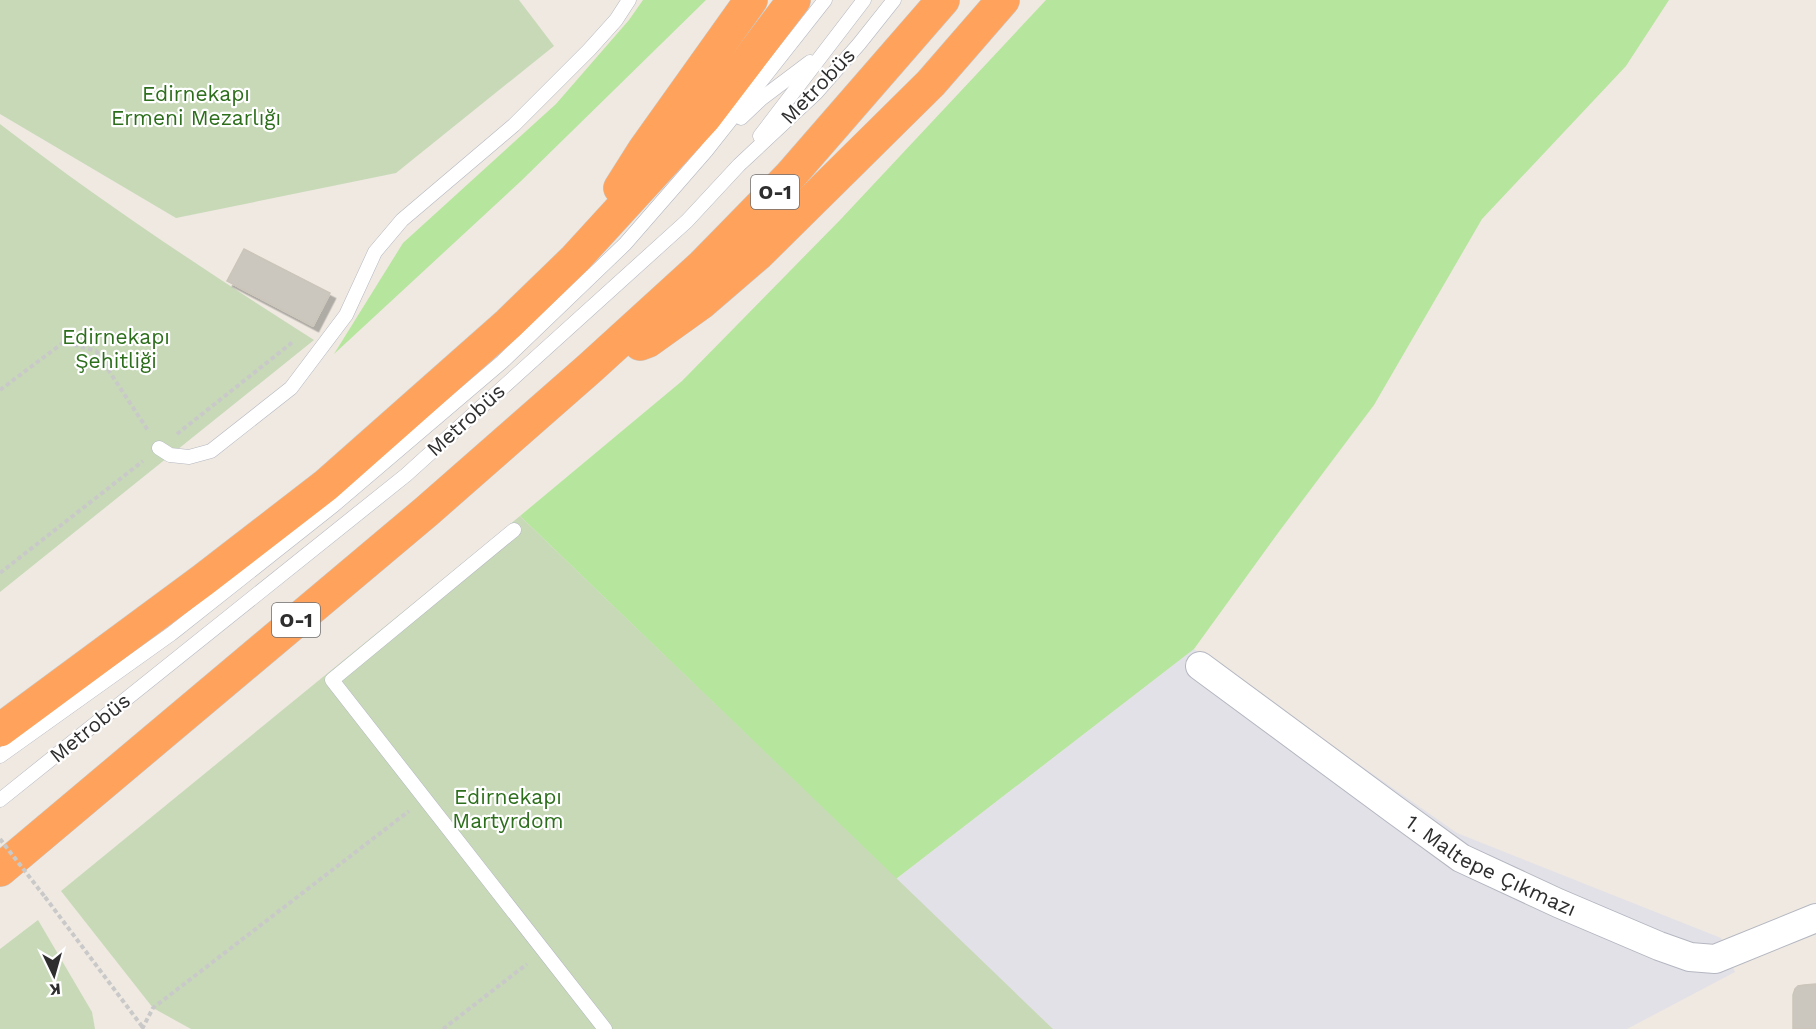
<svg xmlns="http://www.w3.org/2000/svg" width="1816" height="1029" font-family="'Work Sans',sans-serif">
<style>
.industrial{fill:#e3e1e8}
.green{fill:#b6e59e}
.cemetery{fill:#c8d9b8}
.building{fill:#cbc7bf;stroke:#cbc5ba;stroke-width:1.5;filter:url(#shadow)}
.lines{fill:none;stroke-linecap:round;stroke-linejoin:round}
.lane-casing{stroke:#b4b7c1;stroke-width:15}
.street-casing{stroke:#b4b7c1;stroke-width:30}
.highway-casing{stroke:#c9c9c9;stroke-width:34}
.path{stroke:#c9c9c9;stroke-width:4;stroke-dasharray:4.5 3;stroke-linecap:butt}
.lane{stroke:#fff;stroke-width:14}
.street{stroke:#fff;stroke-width:28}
.highway{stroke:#ffa35c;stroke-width:33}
.path-bridge{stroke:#c9c9c9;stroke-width:4;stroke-dasharray:4.5 3;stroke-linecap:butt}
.labels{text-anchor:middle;stroke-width:4.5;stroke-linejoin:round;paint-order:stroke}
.shield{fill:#fff;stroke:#6d6d6d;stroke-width:1.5}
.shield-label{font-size:20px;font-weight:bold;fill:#2e2e2e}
.street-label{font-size:21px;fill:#2e2e2e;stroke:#fff}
.park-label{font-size:21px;fill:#2c6e1b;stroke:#fff}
</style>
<defs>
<filter id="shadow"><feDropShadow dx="5.5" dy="5.5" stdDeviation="0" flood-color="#0004"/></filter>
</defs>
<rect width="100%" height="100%" fill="#efe9e1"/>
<path class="industrial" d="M 1194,649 L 1457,833 L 1721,938 L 1735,972 L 1627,1029 L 1053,1029 L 896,879 Z"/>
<g class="green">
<path d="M 643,0 L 706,0 L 521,181 L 334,354 L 403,243 L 556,104 L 629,20 Z"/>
<path d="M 1046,0 L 1669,0 L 1626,66 L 1482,219 L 1374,405 L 1278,533 L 1194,649 L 896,879 L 520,516 L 682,381 L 841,219 Z"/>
</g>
<g class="cemetery">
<path d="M 0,0 L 519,0 L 554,46 L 396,173 L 176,218 L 0,114 Z"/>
<path d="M 0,124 C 101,202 206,271 314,340 L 0,592 Z"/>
<path d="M 520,516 L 1053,1029 L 191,1029 L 153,1008 L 61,891 Z"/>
<path d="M 38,920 L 92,1012 L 95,1029 L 0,1029 L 0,949 Z"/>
</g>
<g class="building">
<path d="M 244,249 L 330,293 L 313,326 L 227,281 Z"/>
<path d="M 1816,984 L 1816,1029 L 1793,1029 L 1793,995 L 1795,989 L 1798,986 L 1804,985 Z"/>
</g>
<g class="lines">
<g class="lane-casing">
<g id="lane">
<path d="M 741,118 L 761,99 L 810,62"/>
<path d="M 760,136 L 864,0"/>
<path d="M 159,448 L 170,455 L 189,457 L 211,451 L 291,388 L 346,315 L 375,252 L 402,220 L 514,125 L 589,50 L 616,20 L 629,0"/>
<path d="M 514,530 L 332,680 L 605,1029"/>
<path d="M 0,756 L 171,634 L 334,505 L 502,362 L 625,244 L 706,151 L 825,0"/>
<path d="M 0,800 L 406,475 L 687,221 L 739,165 L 816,93 L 859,44 L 894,0"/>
</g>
</g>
<g class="street-casing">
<g id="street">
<path id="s1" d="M 1200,666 L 1395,810 L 1461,858 L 1558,903 L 1659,946 L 1690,957 L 1715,959 L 1816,918"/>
</g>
</g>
<g class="highway-casing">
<g id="highway">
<path d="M 620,188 L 644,150 L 751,0"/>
<path d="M 640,344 L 648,341 L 701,303 L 758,254 L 931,83 L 1003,0"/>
<path d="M 0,730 L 203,580 L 326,485 L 508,324 L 575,259 L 705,117 L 794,0"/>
<path d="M 0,870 L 427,511 L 590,368 L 703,265 L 790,176 L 943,0"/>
</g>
</g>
<g class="path">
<path d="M 0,390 L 64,342 L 96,351 L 149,432"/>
<path d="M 177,434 L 294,341"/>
<path d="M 0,573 L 143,461"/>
<path d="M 45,897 L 144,1029"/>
<path d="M 142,1029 L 153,1008 L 409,811"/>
<path d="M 443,1029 L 527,964"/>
</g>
<use href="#lane" class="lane"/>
<use href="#street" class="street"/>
<use href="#highway" class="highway"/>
<path class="path-bridge" d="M 0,839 L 45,897"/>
</g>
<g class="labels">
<g class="shield">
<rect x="751" y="175" width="48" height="34" rx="4.5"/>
<rect x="272" y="603" width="48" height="34" rx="4.5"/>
</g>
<g class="shield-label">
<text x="775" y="199">O-1</text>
<text x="296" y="627">O-1</text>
</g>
<g class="street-label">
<text transform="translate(818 86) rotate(-46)" y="7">Metrobüs</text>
<text transform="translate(466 420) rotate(-42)" y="7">Metrobüs</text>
<text transform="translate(90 728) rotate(-39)" y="7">Metrobüs</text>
<text dy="7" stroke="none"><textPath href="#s1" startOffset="354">1. Maltepe Çıkmazı</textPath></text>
</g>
<g class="park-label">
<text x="196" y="101">Edirnekapı<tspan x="196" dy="24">Ermeni Mezarlığı</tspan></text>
<text x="116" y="344">Edirnekapı<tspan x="116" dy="24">Şehitliği</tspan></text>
<text x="508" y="804">Edirnekapı<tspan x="508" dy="24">Martyrdom</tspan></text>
</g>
</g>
<g transform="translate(54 975) rotate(175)" stroke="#ffffff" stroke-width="4.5" paint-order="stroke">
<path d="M0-4.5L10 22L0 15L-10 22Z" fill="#2e2e2e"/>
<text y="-9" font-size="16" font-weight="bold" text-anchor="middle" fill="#2e2e2e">K</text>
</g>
</svg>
